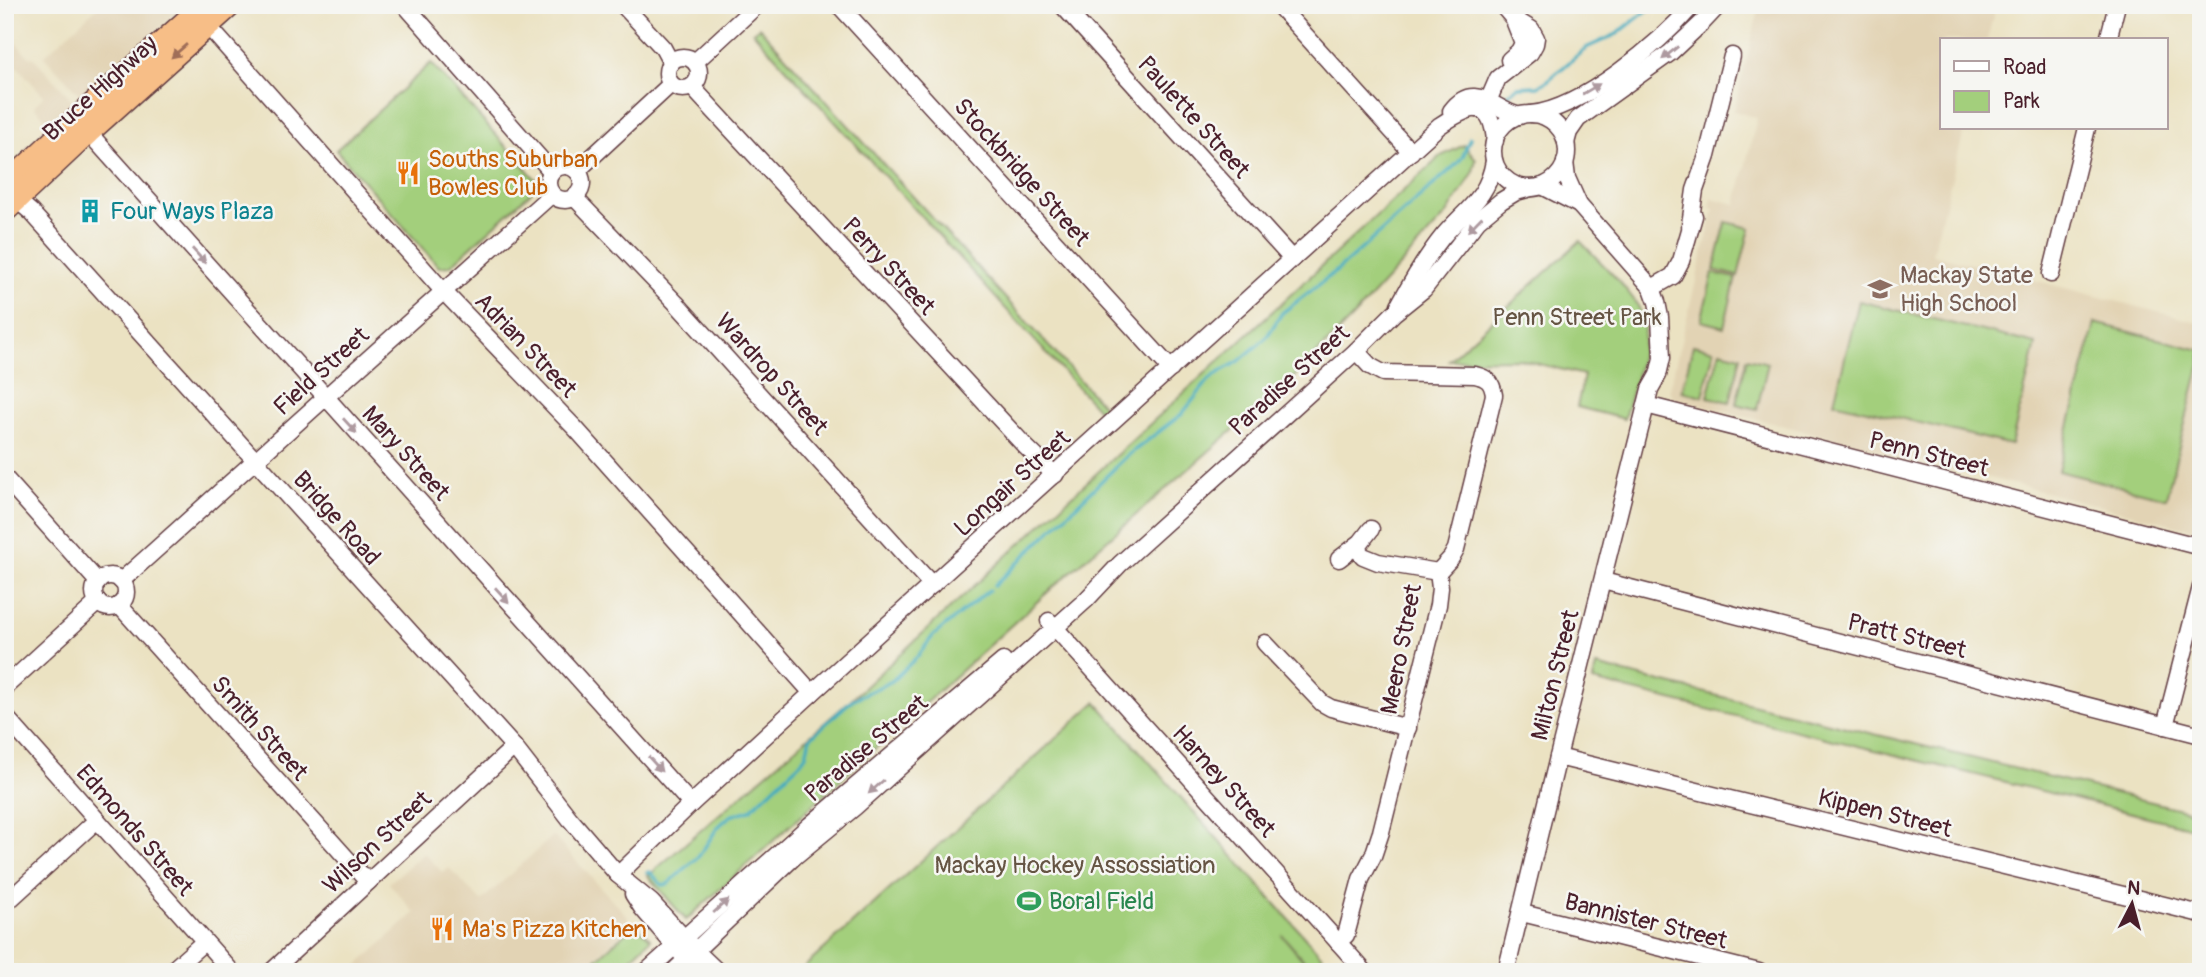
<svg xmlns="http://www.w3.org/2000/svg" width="2206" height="977" font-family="Pangolin,sans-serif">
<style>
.built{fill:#e2d3b4}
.green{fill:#a3cf7c;stroke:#767754;stroke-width:2}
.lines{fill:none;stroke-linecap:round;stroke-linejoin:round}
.stream{stroke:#40abbf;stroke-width:3.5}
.minor-casing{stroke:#623c42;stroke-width:19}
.highway-casing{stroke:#623c42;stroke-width:26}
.minor{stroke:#fff;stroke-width:16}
.highway{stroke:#f7be87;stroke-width:23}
.oneway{fill:#a06e59}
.oneway2{fill:#ae9aa0}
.labels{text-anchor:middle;stroke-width:5;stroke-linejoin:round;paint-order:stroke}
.street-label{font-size:24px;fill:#4a1f2b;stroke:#f6f6f2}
.food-label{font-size:24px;fill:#c56008;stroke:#f6f6f2;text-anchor:start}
.culture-label{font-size:24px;fill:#0d838f;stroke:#f6f6f2;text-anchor:start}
.education-label{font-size:24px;fill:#785e54;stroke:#f6f6f2;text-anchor:start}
.park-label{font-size:24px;fill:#655443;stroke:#f6f6f2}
.leisure-label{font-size:24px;fill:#27864d;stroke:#f6f6f2;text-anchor:start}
</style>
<rect width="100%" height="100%" fill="#f6f6f2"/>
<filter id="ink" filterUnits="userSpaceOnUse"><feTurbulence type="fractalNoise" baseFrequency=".0143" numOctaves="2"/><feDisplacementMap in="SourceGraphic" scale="14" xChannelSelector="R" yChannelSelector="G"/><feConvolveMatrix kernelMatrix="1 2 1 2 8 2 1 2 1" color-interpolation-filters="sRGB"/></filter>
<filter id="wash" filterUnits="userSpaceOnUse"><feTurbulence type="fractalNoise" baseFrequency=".00686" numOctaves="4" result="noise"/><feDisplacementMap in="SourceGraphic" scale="28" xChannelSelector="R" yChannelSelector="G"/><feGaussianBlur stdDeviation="1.57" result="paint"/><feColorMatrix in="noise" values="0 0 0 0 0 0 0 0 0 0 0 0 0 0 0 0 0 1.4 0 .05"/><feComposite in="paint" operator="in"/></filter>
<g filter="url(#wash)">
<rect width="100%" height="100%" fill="#ebe2c2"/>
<g class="built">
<path d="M 100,5 L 184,5 L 83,98 L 44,56 Z"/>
<path d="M 1760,5 L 1996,5 L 1987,40 L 1942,40 L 1942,128 L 1965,128 L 1932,254 L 2201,323 L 2201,527 L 2195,530 L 1674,398 L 1669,390 L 1714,209 L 1710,208 L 1712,198 L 1736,204 L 1757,118 L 1734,111 Z"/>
<path d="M 5,31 L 30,58 L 33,57 L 76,104 L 52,126 L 34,106 L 44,96 L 15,64 L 9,64 L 5,67 Z"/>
<path d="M 553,836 L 628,917 L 628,927 L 580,972 L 350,972 L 415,913 L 389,883 L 424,853 L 443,873 L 449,868 L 481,901 Z"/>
</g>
<g class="green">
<path d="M 759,27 L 1106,409 L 1101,413 L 753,32 Z"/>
<path d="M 431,63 L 540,184 L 450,266 L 439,267 L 336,150 Z"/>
<path d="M 1464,145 L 1476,159 L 1472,175 L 1447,214 L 1353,317 L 1294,377 L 1050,590 L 686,920 L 648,876 L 844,706 L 1441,156 Z"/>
<path d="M 1726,222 L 1750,228 L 1738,276 L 1714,270 Z"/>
<path d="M 1580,241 C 1596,258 1633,292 1641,312 C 1652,335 1631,393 1624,419 L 1577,407 L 1584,375 L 1519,359 L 1449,360 Z"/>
<path d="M 1713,273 L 1736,278 L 1724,327 L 1701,321 Z"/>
<path d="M 1859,301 L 2036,344 L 2011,445 L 1834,402 Z"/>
<path d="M 2095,323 L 2201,350 L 2201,360 L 2166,498 L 2058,471 Z"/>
<path d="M 1693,345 L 1714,350 L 1703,396 L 1682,391 Z"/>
<path d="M 1720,351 L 1741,356 L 1730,402 L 1708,397 Z"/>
<path d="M 1747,358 L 1768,363 L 1757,409 L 1736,404 Z"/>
<path d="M 1596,666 L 2201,814 L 2201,830 L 1593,681 Z"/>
<path d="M 1096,702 L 1336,972 L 1314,972 L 1282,935 L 1313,972 L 799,972 Z"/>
<path d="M 635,924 L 651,939 L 617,972 L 582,972 Z"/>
</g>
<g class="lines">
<g class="stream">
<path d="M 1507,95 L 1518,87 L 1538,86 L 1546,82 L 1586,48 L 1617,34 L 1654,5"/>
<path d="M 994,586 L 1127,456 L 1182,414 L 1209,380 L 1221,371 L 1238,362 L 1266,338 L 1282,313 L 1339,269 L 1458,163 L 1463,156 L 1470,138"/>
<path d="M 647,873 L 650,872 L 662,885 L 668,884 L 699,856 L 718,827 L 730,816 L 750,810 L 801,762 L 806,755 L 810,738 L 852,700 L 892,681 L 918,656 L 933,636 L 989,590"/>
</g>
</g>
</g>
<g filter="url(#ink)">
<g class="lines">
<g class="minor-casing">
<g id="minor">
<path d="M 405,5 L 552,172"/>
<path d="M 623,5 L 663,48 L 671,63"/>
<path d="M 839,5 L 1171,369"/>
<path d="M 1062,5 L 1292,259"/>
<path d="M 1278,5 L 1411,152"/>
<path d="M 208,26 L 444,292 L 576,429 L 812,693"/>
<path d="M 2108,40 L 2117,5"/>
<circle cx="683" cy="73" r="16"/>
<path d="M 1509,60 L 1519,51 L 1523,43 L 1513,18"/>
<path d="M 695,62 L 757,5"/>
<path d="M 692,87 L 1026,447 L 1055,475"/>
<path d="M 1477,109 L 1489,99 L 1498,78 L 1530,53 L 1535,44 L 1536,38 L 1531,29 L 1513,18 L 1502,5"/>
<path d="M 1451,111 C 1475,79 1494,111 1520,116"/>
<path d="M 1531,114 C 1582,109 1660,43 1693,5"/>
<circle cx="1530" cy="151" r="37"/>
<path d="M 88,132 L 691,804"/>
<path d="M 1566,143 L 1569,132 L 1578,119 L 1670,53 L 1703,22 L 1719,5"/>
<circle cx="565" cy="183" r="17"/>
<path d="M 577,171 L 671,84"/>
<path d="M 1542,186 L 1579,205"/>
<path d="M 10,194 L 31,212 L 514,747 L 570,819 L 618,875 L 651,902 L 696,951 L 718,972"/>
<path d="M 574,197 L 676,303 L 932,585"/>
<path d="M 1690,225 L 1695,190 L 1707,156 L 1732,56"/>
<path d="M 2051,274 L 2087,128"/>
<path d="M 1652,288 L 1673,276 L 1681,261 L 1694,216"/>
<path d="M 1399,305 C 1412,281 1426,257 1443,236 C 1466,209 1488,198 1494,161"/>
<path d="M 1646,405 L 2201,547"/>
<path d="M 5,478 L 98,582"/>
<path d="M 1355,547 L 1363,556 L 1378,562 L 1438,572"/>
<path d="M 1339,559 L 1361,542 L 1371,529"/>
<circle cx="110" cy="592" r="16"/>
<path d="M 121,581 L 552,194"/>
<path d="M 1603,581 L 2201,735"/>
<path d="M 119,605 L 368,882"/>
<path d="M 1049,621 L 1365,972"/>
<path d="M 1265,643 L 1322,703 L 1331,708 L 1408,728"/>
<path d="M 5,687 L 98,602"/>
<path d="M 5,716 L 232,972"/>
<path d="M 2165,726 L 2201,587"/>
<path d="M 1558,757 L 2201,914"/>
<path d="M 618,875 L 691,804 L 812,693 L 1439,126 C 1466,108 1491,93 1495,141"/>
<path d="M 633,894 L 642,908 L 697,972"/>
<path d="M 5,904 L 97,820"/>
<path d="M 1522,913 L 1759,972"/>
<path d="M 1338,942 L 1346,935 L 1361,879 L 1373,856 L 1381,832 L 1438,605 L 1440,588 L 1438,572 L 1451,558 L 1456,549 L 1494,395 C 1492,382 1488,378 1475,375 L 1383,373 L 1370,366 L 1356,351"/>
<path d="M 170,972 L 204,942"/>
<path d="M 271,972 L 514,747"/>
<path d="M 646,972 L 810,825 L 1003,661"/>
<path d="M 673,972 L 794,857 L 855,807 L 1086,600 L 1120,564 L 1356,351 L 1394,313 L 1424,289 L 1478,220 L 1501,201 L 1516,192 L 1531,188"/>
<path d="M 1506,972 L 1558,757 L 1650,389 L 1658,375 L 1662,358 L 1660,317 L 1657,302 L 1652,288 L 1579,205 L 1567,178 L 1565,162"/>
</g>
</g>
<g class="highway-casing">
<g id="highway">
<path d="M 5,187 L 86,111 L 205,5"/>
<path d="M 5,210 L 88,132 L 230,5"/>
</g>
</g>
<use href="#minor" class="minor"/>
<use href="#highway" class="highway"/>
</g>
<defs><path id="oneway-solid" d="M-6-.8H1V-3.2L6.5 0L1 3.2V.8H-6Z" transform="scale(1.75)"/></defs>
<use class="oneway" href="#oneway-solid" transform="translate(179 51) rotate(139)"/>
<g class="oneway2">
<use href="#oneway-solid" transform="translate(1670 53) rotate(141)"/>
<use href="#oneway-solid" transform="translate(1591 89) rotate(-31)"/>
<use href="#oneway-solid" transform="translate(1475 224) rotate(134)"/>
<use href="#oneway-solid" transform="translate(199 256) rotate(48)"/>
<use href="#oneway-solid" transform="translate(350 426) rotate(48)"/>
<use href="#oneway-solid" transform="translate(502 595) rotate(48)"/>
<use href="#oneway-solid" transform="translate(655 764) rotate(48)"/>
<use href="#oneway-solid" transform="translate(876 787) rotate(138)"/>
<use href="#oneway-solid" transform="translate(721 906) rotate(-42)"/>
</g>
</g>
<defs>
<g id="restaurant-bare" transform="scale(1.89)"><path d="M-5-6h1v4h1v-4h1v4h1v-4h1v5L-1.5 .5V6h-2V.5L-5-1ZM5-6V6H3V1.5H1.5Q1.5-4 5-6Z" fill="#e8710a" stroke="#f6f6f2" stroke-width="2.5" paint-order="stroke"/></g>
<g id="building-bare" transform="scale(1.89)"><path d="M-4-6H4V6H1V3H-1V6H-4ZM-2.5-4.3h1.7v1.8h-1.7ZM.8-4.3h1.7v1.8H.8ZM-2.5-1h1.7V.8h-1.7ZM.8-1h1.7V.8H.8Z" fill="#0f9aa8" stroke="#f6f6f2" stroke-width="2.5" paint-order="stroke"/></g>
<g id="school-bare" transform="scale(1.89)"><path d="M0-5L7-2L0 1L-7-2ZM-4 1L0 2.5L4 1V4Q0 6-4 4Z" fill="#8d6e63" stroke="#f6f6f2" stroke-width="2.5" paint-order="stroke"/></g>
<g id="stadium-bare" transform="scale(1.89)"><path d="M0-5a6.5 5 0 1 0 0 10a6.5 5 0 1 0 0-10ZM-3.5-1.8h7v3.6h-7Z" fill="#2e9e5b" stroke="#f6f6f2" stroke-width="2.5" paint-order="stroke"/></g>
</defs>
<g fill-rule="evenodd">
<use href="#restaurant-bare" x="408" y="173"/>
<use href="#building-bare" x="90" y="211"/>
<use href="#school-bare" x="1880" y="289"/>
<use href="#stadium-bare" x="1029" y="901"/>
<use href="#restaurant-bare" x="442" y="929"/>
</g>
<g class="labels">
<g class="street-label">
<text transform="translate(100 88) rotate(-42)" y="8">Bruce Highway</text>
<text transform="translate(1194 117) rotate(48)" y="8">Paulette Street</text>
<text transform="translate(1022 172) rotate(48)" y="8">Stockbridge Street</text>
<text transform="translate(889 266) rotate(47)" y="8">Perry Street</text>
<text transform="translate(526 345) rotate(46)" y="8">Adrian Street</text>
<text transform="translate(321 371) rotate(-42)" y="8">Field Street</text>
<text transform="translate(772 374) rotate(48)" y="8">Wardrop Street</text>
<text transform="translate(1289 380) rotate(-42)" y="8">Paradise Street</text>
<text transform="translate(406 453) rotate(48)" y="8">Mary Street</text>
<text transform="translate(1929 454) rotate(14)" y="8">Penn Street</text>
<text transform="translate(1012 483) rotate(-42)" y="8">Longair Street</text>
<text transform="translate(337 518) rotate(48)" y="8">Bridge Road</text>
<text transform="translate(1907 636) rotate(14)" y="8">Pratt Street</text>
<text transform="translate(1401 649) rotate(-79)" y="8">Meero Street</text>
<text transform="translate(1555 675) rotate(-76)" y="8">Milton Street</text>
<text transform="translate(260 728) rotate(48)" y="8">Smith Street</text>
<text transform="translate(866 748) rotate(-40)" y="8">Paradise Street</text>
<text transform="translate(1224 781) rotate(48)" y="8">Harney Street</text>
<text transform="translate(1885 813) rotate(14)" y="8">Kippen Street</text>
<text transform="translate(135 830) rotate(49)" y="8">Edmonds Street</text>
<text transform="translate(377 842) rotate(-43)" y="8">Wilson Street</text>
<text transform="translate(1646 921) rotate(14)" y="8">Bannister Street</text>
</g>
<g class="food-label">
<text x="428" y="167">Souths Suburban<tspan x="428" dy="28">Bowles Club</tspan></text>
<text x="462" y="937">Ma's Pizza Kitchen</text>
</g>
<g class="culture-label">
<text x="110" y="219">Four Ways Plaza</text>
</g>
<g class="education-label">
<text x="1900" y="283">Mackay State<tspan x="1900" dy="28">High School</tspan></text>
</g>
<g class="park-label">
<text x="1577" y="325">Penn Street Park</text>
<text x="1075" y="873">Mackay Hockey Assossiation</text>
</g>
<g class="leisure-label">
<text x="1049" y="909">Boral Field</text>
</g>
</g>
<rect width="2206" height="977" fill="none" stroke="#f6f6f2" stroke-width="28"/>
<rect x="1940" y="38" width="228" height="91" fill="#f6f6f2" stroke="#b1a0a2" stroke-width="2"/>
<rect x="1954" y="61" width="35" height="10" fill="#ffffff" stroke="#b1a0a2" stroke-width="2"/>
<text x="2003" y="74" font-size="21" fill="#4a1f2b">Road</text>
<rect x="1954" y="91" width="35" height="21" fill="#a3cf7c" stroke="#b1a0a2" stroke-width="2"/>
<text x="2003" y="108" font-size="21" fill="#4a1f2b">Park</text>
<g transform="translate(2132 904) rotate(6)" stroke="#f6f6f2" stroke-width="5" paint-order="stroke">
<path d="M0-5L12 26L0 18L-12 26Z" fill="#4a1f2b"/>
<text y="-10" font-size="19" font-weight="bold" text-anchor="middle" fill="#4a1f2b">N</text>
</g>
</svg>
